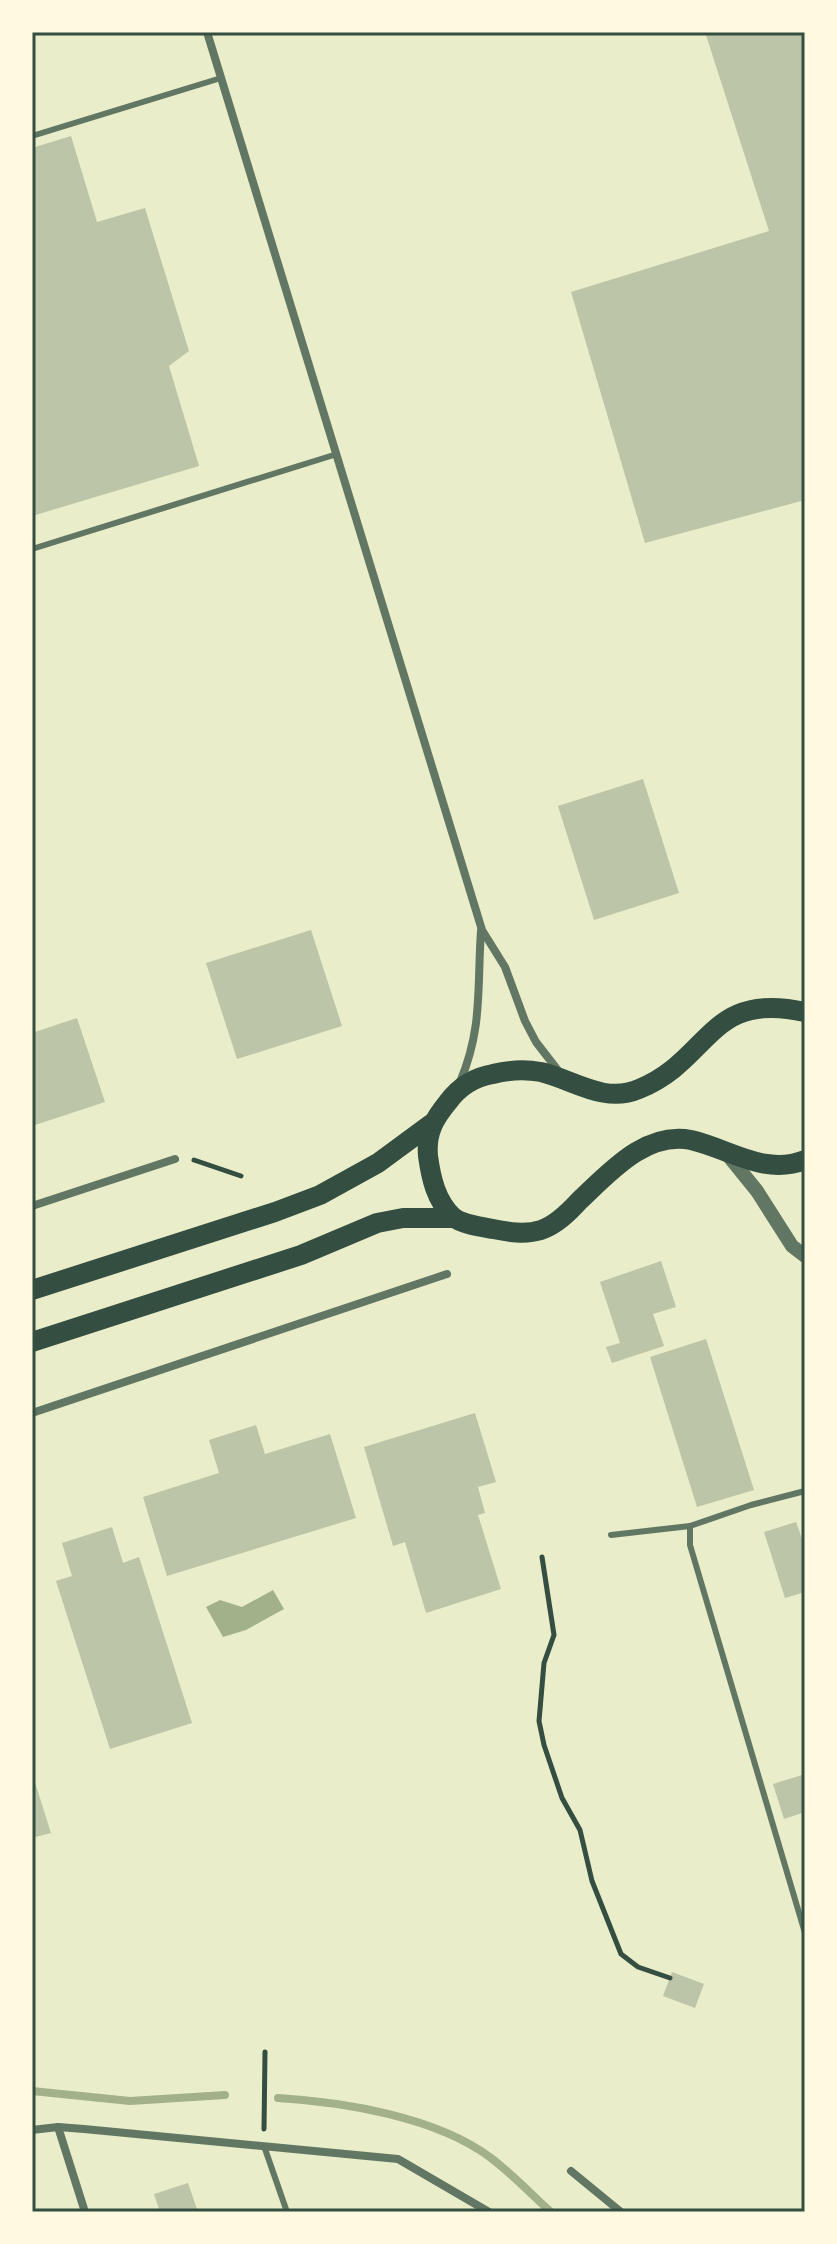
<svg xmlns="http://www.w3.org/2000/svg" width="837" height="2244" font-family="'Roboto Serif',serif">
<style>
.water{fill:#a3b18a}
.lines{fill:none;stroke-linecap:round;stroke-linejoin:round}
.stream{stroke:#a3b18a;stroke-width:8}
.building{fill:#bcc5a7}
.path{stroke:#344e41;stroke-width:5}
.service{stroke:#617663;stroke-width:6}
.minor{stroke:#617663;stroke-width:8}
.tertiary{stroke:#617663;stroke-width:14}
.primary{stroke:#344e41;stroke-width:20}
.neatline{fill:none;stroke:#344e41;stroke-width:3}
</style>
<rect width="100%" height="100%" fill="#e9edc9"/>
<path class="water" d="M 273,1590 L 284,1609 L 246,1630 L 223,1637 L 206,1607 L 220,1600 L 242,1607 Z"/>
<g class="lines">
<g class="stream">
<path d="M 32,2091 L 130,2101 L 225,2095"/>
<path d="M 278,2098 C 344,2102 437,2117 491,2158 C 512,2174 531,2194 551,2212"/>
</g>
</g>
<g class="building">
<path d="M 705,32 L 805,32 L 805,500 L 645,543 L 571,292 L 769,231 Z"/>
<path d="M 71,136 L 97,222 L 145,208 L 189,351 L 169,366 L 199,466 L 32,516 L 32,148 Z"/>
<path d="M 643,779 L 679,893 L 594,920 L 558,806 Z"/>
<path d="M 311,930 L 342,1026 L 237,1059 L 206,963 Z"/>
<path d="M 77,1018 L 105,1102 L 32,1126 L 32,1033 Z"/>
<path d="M 661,1261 L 676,1307 L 653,1314 L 664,1346 L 612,1363 L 606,1347 L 620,1343 L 600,1282 Z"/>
<path d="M 706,1339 L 754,1490 L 697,1507 L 650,1357 Z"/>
<path d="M 475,1413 L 496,1482 L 478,1487 L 485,1513 L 478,1515 L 501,1589 L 426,1613 L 405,1542 L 393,1546 L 364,1447 Z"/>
<path d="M 256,1425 L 265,1454 L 330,1434 L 356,1518 L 167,1576 L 143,1497 L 219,1473 L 209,1440 Z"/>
<path d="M 796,1522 L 805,1547 L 805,1592 L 785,1598 L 764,1532 Z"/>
<path d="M 112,1527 L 123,1563 L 139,1557 L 192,1723 L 110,1749 L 56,1581 L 72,1576 L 62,1543 Z"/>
<path d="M 32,1773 L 51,1833 L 32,1838 Z"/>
<path d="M 802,1775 L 805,1785 L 805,1812 L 784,1819 L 773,1784 Z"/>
<path d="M 672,1972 L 704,1984 L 695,2008 L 663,1996 Z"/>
<path d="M 188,2183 L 198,2212 L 160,2212 L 154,2194 Z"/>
</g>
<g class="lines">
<g class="path">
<path d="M 194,1160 L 241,1176"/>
<path d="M 542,1557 L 554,1635 L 544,1663 L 539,1721 L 544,1745 L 562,1798 L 580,1830 L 592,1881 L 621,1954 L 638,1967 L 670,1978"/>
<path d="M 264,2129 L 265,2052"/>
</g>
<g class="service">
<path d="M 32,136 L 221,78"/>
<path d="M 32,549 L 337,454"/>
<path d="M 805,1491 L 751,1505 L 690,1526 L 690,1545 L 805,1933"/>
<path d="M 611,1535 L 690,1526"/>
<path d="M 264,2146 L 287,2212"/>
</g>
<g class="minor">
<path d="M 207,32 L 482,930 L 505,967 L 525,1021 L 536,1042 L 560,1073"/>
<path d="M 460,1082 C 483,1028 477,987 481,931"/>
<path d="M 32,1206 L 175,1159"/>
<path d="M 32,1413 L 447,1274"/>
<path d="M 58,2127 L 85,2212"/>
<path d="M 32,2130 L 58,2127 L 84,2129 L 398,2159 L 489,2212"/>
<path d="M 571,2171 L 621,2212"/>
</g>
<path class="tertiary" d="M 727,1154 L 757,1191 L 792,1246 L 805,1256"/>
<g class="primary">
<path d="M 805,1012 C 708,990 711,1060 639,1089 C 604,1104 574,1080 541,1072 C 524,1069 509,1070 493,1074 C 475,1077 459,1087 448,1102 C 434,1119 426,1133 428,1156 C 431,1178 436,1201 453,1217 C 461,1224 482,1227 493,1229 C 508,1232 525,1235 541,1230 C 556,1225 568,1213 579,1201 C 609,1173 645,1131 691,1140 C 730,1149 764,1176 805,1160"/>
<path d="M 32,1290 L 275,1212 L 320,1195 L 378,1163 L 431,1124"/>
<path d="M 32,1342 L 301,1255 L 377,1223 L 403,1218 L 454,1218"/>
</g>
</g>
<rect width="837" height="2244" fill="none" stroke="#fefae0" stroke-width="68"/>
<rect x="34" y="34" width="769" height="2176" class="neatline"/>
</svg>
